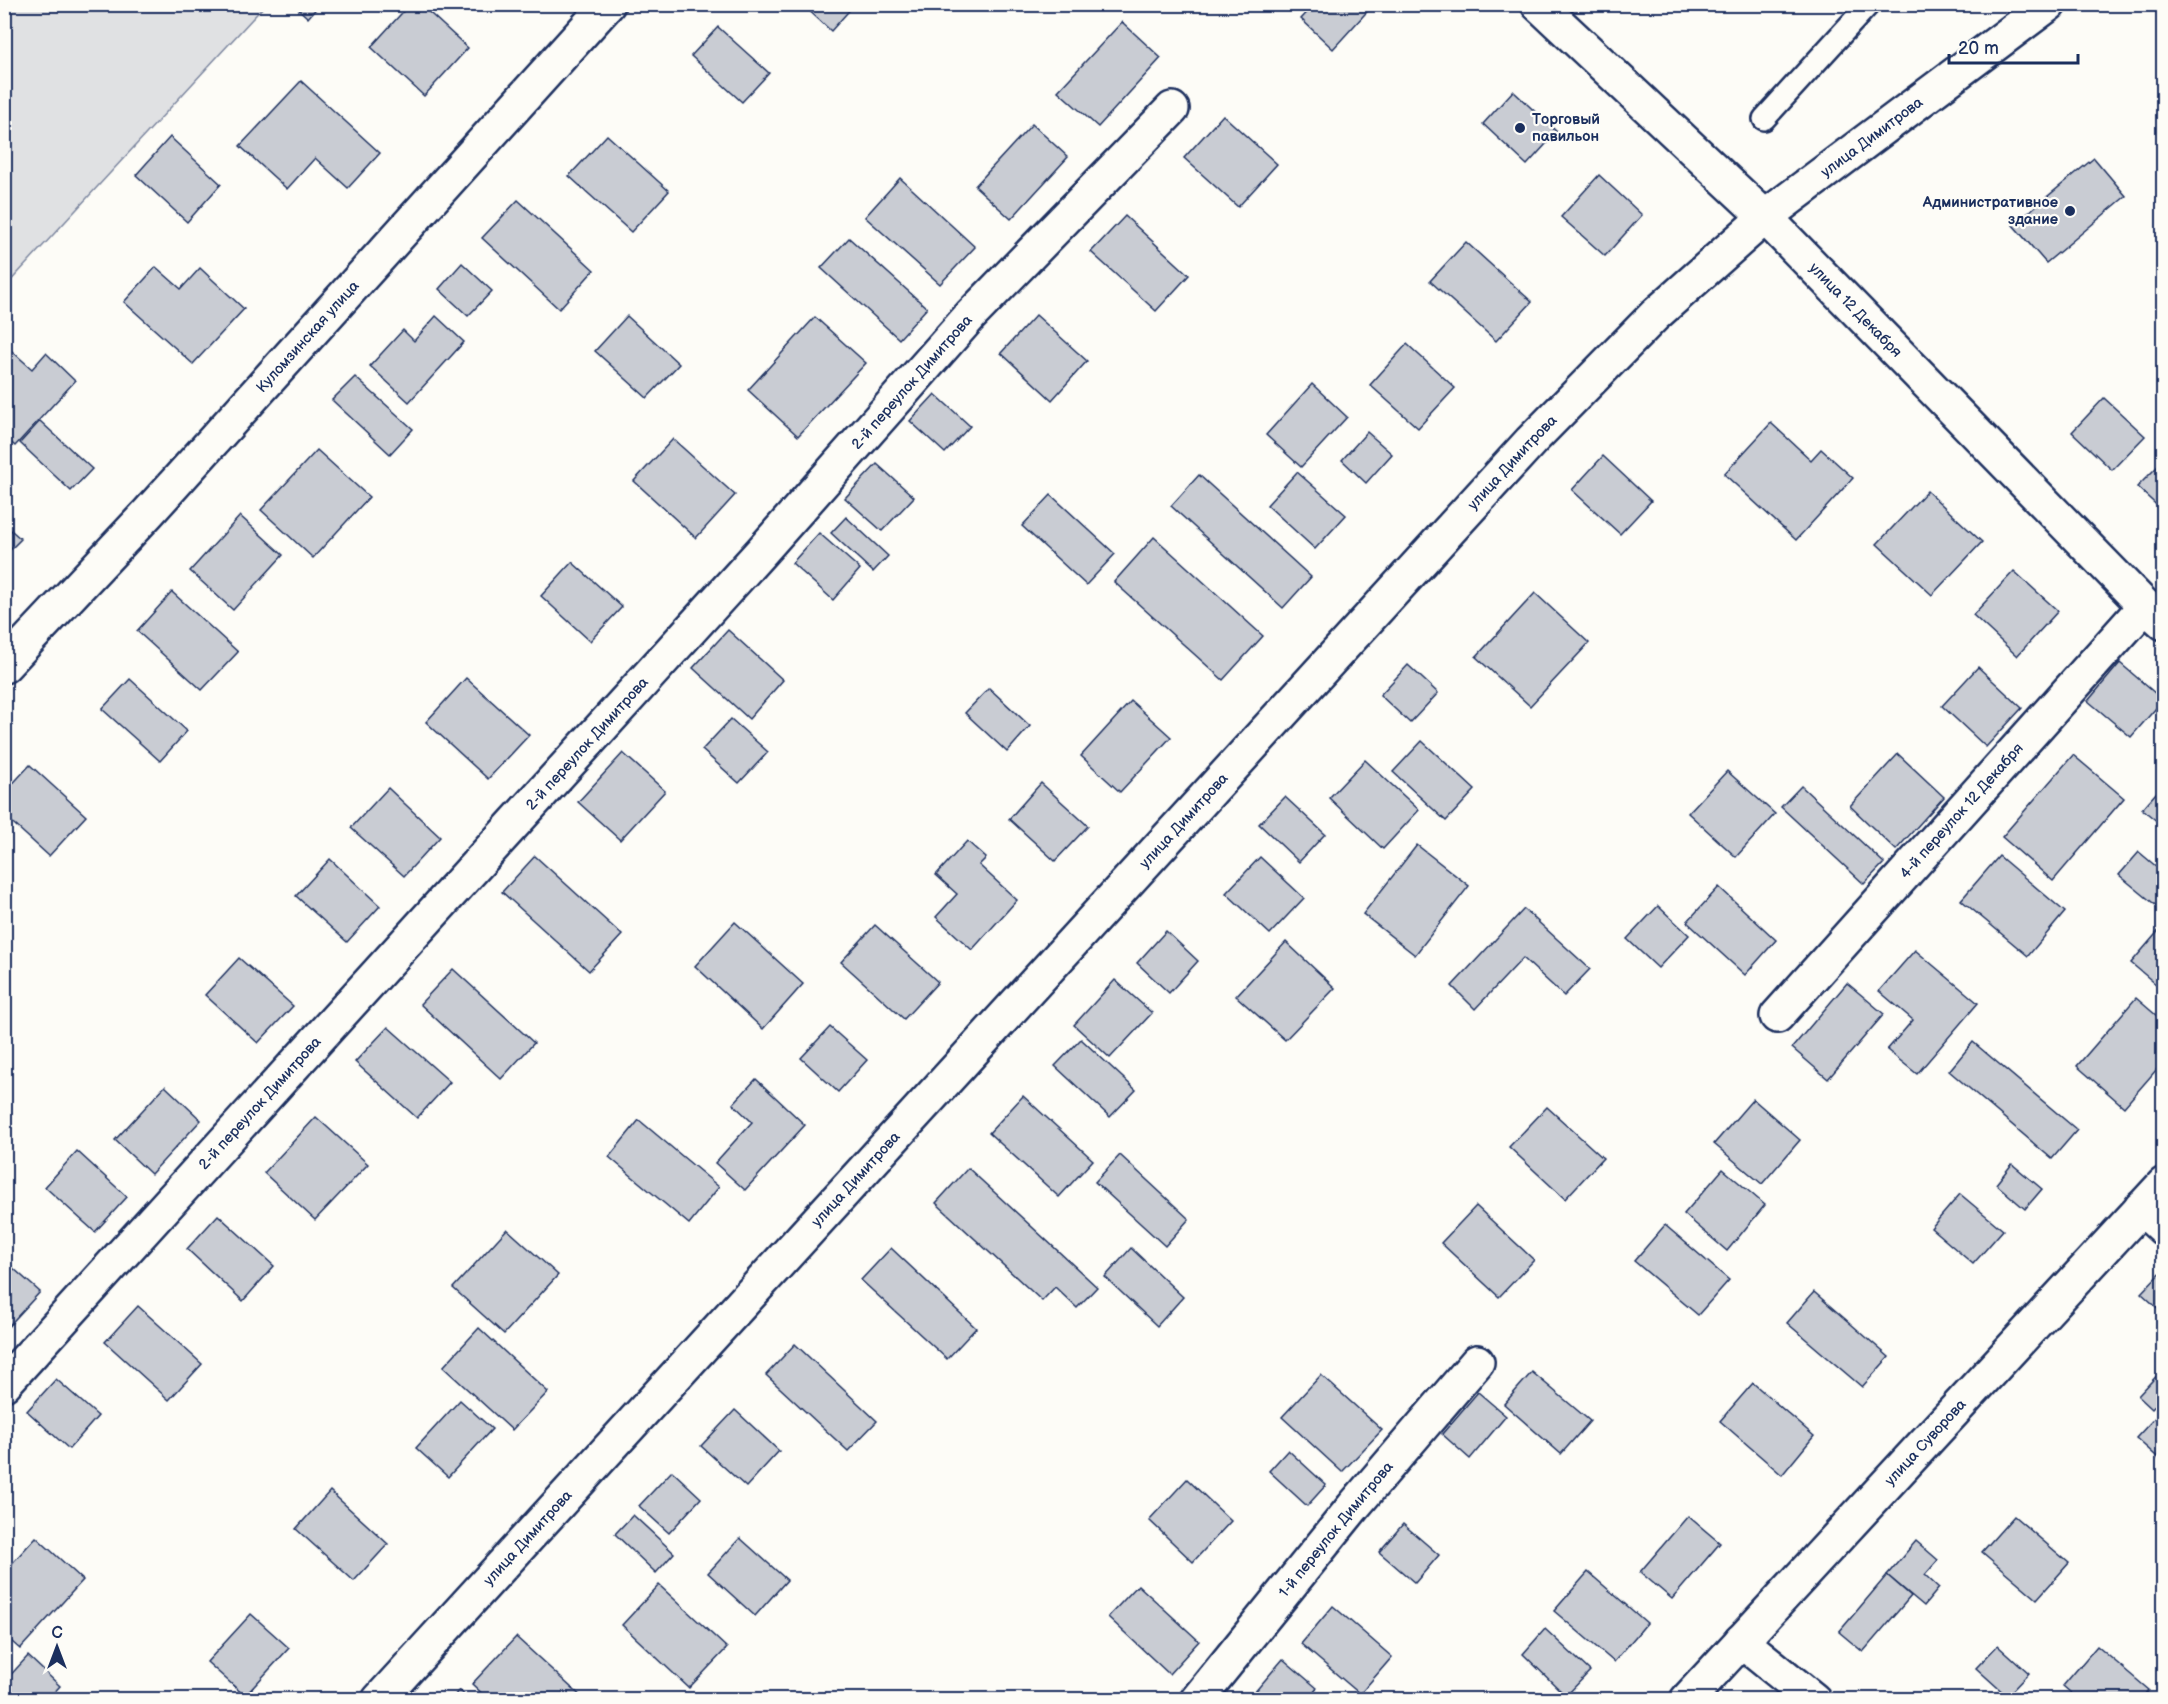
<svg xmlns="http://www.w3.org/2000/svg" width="2168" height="1704" font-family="'Balsamiq Sans',sans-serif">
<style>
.green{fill:#e0e1e3;stroke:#7e88a0;stroke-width:1.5}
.building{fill:#c9ccd3;stroke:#1b2f5e;stroke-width:1.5}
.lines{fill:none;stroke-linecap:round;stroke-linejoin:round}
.service-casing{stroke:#1b2f5e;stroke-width:26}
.minor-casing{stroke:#1b2f5e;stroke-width:38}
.secondary-casing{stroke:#1b2f5e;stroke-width:38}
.primary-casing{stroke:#1b2f5e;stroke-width:38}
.service{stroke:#fdfcf7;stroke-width:21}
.minor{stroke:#fdfcf7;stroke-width:33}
.secondary{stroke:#fdfcf7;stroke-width:33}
.primary{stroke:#fdfcf7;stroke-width:33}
.poi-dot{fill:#1b2f5e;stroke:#fdfcf7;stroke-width:2}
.labels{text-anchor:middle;stroke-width:4.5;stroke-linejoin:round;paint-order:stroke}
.poi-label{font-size:15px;font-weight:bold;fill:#1b2f5e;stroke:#fdfcf7;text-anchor:start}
.street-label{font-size:15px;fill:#1b2f5e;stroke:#fdfcf7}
</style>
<rect width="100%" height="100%" fill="#fdfcf7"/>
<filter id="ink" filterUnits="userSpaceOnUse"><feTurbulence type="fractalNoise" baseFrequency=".0167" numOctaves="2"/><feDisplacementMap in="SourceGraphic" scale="12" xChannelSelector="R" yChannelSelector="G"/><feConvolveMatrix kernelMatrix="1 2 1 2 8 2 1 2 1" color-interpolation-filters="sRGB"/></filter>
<g filter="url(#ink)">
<path class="green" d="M 5,4 L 265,5 L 5,287 L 4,5 Z"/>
<g class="building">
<path d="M 293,4 L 320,4 L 308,18 Z"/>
<path d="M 410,4 L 420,4 L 468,48 L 424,96 L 371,47 Z"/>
<path d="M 802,4 L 855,4 L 831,31 Z"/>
<path d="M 1315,4 L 1374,4 L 1333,49 L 1301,19 Z"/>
<path d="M 1122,22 L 1161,58 L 1098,127 L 1058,91 Z"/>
<path d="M 718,27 L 769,73 L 742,102 L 691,56 Z"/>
<path d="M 301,81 L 380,153 L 348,188 L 315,158 L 287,189 L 240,146 Z"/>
<path d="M 1513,91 L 1557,132 L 1527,165 L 1483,124 Z"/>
<path d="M 1223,115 L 1277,164 L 1238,207 L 1184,158 Z"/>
<path d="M 1032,124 L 1068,157 L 1011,219 L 975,186 Z"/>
<path d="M 607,135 L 669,191 L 631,232 L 569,176 Z"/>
<path d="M 170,137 L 221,184 L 187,222 L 136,175 Z"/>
<path d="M 2094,158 L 2126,196 L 2046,263 L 2013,225 Z"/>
<path d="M 1599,175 L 1642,215 L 1605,256 L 1561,217 Z"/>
<path d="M 900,178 L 975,247 L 940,284 L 865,217 Z"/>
<path d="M 518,200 L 594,270 L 559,309 L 482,238 Z"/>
<path d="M 1125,216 L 1189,275 L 1156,311 L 1091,252 Z"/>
<path d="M 849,238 L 927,308 L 899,339 L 821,268 Z"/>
<path d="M 1466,242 L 1532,302 L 1496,341 L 1430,281 Z"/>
<path d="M 462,263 L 492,291 L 468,316 L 439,289 Z"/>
<path d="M 156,267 L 181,289 L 200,268 L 244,309 L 193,364 L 124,302 Z"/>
<path d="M 1036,315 L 1087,361 L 1052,400 L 1001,353 Z"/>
<path d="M 436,316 L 464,342 L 409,402 L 370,366 L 403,330 L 414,341 Z"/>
<path d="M 627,316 L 679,364 L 647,398 L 595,351 Z"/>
<path d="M 815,317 L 866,363 L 798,436 L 748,390 Z"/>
<path d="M 4,344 L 32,369 L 46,353 L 75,381 L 15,446 L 4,436 Z"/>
<path d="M 1407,344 L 1455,388 L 1418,428 L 1370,385 Z"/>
<path d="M 355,377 L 413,429 L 390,454 L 332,400 Z"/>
<path d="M 1312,384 L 1347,417 L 1301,467 L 1266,435 Z"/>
<path d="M 935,394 L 970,426 L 945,453 L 910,421 Z"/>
<path d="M 2104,398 L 2145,436 L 2112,470 L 2072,432 Z"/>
<path d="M 40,421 L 92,469 L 71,491 L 20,443 Z"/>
<path d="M 1771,423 L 1811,460 L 1821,449 L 1853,478 L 1796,540 L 1724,474 Z"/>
<path d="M 1367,432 L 1392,454 L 1366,483 L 1342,460 Z"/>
<path d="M 673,439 L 735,495 L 696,538 L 634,481 Z"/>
<path d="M 317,450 L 369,497 L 313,558 L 261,510 Z"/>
<path d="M 1603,456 L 1651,501 L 1620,534 L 1572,490 Z"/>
<path d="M 2164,460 L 2164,512 L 2137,487 Z"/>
<path d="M 877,464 L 914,497 L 882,531 L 845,498 Z"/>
<path d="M 1297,472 L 1346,515 L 1315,549 L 1267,505 Z"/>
<path d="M 1199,475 L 1311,577 L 1283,608 L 1171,506 Z"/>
<path d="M 1927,491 L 1982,542 L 1932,595 L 1877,544 Z"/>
<path d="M 1051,495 L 1115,554 L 1086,585 L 1022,526 Z"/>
<path d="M 240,516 L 283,555 L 233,610 L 190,571 Z"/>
<path d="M 846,517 L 888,556 L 873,572 L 831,533 Z"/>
<path d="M 4,524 L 21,539 L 4,556 Z"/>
<path d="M 819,533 L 860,569 L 833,600 L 792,563 Z"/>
<path d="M 1154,537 L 1263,636 L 1223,680 L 1114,582 Z"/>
<path d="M 572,562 L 622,607 L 590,641 L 541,596 Z"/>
<path d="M 2014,571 L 2058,611 L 2017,656 L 1973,615 Z"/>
<path d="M 172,592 L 238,652 L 202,690 L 137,631 Z"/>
<path d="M 1535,593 L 1589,643 L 1530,706 L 1476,657 Z"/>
<path d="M 728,630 L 783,680 L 749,719 L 693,668 Z"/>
<path d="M 2120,663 L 2163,700 L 2131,737 L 2088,701 Z"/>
<path d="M 1408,665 L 1438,693 L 1410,723 L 1380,695 Z"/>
<path d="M 1978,667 L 2022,708 L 1986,747 L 1942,706 Z"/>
<path d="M 466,678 L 529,735 L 488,779 L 426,722 Z"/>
<path d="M 130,679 L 187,731 L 160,761 L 102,709 Z"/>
<path d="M 989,688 L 1030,726 L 1007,752 L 965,713 Z"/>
<path d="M 1131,701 L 1171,737 L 1120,792 L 1081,756 Z"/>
<path d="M 731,719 L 768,752 L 739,783 L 702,750 Z"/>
<path d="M 1422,741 L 1475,790 L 1446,821 L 1393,772 Z"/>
<path d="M 623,753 L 665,791 L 620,840 L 578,802 Z"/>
<path d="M 1898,754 L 1944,797 L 1896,850 L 1850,806 Z"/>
<path d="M 2073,755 L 2124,798 L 2053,881 L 2002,837 Z"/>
<path d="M 1365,760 L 1419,810 L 1383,849 L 1329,798 Z"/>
<path d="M 30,765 L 86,816 L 49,856 L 4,815 L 4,793 Z"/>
<path d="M 1727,771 L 1775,814 L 1736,857 L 1688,813 Z"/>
<path d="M 1041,783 L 1088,826 L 1055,861 L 1009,819 Z"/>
<path d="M 2164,784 L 2164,827 L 2142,809 Z"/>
<path d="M 1801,786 L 1884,863 L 1864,884 L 1781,807 Z"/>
<path d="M 388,788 L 440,837 L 404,876 L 351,828 Z"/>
<path d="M 1285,797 L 1325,834 L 1299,862 L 1259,824 Z"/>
<path d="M 967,841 L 986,858 L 979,865 L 1017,900 L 972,950 L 936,917 L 957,894 L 936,875 Z"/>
<path d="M 1417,845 L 1469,886 L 1415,955 L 1363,914 Z"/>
<path d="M 2139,852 L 2164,873 L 2164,900 L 2158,907 L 2119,875 Z"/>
<path d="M 535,856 L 622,935 L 589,971 L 502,892 Z"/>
<path d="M 1999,856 L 2065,912 L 2028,956 L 1961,900 Z"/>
<path d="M 1260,857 L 1304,898 L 1270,934 L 1226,893 Z"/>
<path d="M 330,859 L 380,906 L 347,942 L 296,896 Z"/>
<path d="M 1719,887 L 1776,940 L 1745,975 L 1687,922 Z"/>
<path d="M 1658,906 L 1689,935 L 1658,968 L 1627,939 Z"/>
<path d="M 1524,909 L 1590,969 L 1564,996 L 1523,958 L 1475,1009 L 1452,986 Z"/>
<path d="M 735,922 L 803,984 L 763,1029 L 695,966 Z"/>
<path d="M 875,925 L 938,982 L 904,1019 L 841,962 Z"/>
<path d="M 2161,928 L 2164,930 L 2164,991 L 2131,963 Z"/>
<path d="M 1166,931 L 1198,961 L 1169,993 L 1137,963 Z"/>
<path d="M 1286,942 L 1335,988 L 1285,1040 L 1236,996 Z"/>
<path d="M 1915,950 L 1978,1003 L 1917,1074 L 1887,1050 L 1913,1020 L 1879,991 Z"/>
<path d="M 239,958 L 293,1006 L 258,1043 L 205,995 Z"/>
<path d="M 453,969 L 534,1043 L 501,1079 L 420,1004 Z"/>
<path d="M 1115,980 L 1152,1013 L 1110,1058 L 1074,1025 Z"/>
<path d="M 1847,983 L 1884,1014 L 1828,1079 L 1792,1048 Z"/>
<path d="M 2136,998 L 2164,1022 L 2164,1061 L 2124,1107 L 2077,1066 Z"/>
<path d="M 388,1027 L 450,1082 L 417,1118 L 355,1062 Z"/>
<path d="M 830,1027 L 867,1060 L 838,1092 L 801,1058 Z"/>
<path d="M 1081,1039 L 1136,1090 L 1110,1117 L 1055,1066 Z"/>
<path d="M 1973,1042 L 2077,1130 L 2052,1159 L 1949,1071 Z"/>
<path d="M 756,1079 L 805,1125 L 745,1190 L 715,1163 L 752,1122 L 733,1104 Z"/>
<path d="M 165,1086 L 201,1120 L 151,1174 L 115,1140 Z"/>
<path d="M 1023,1096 L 1093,1160 L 1059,1197 L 989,1133 Z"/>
<path d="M 1753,1099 L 1800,1140 L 1762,1184 L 1714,1144 Z"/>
<path d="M 1547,1107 L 1603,1158 L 1565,1199 L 1509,1147 Z"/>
<path d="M 316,1117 L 368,1164 L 315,1220 L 264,1173 Z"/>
<path d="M 639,1120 L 719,1187 L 689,1224 L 609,1157 Z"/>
<path d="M 77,1151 L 127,1197 L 95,1232 L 45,1187 Z"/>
<path d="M 1120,1155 L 1189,1219 L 1165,1246 L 1095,1182 Z"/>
<path d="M 2012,1164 L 2042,1189 L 2025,1209 L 1996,1184 Z"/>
<path d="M 968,1168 L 1097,1287 L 1077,1308 L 1055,1287 L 1042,1301 L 936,1203 Z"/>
<path d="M 1723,1169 L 1765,1205 L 1727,1251 L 1684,1214 Z"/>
<path d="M 1960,1194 L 2003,1230 L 1973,1264 L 1931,1228 Z"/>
<path d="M 1476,1206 L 1534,1260 L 1499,1297 L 1441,1243 Z"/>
<path d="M 218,1215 L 274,1266 L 243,1301 L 187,1249 Z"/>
<path d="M 1665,1225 L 1729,1280 L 1698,1315 L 1634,1261 Z"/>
<path d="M 507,1229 L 558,1275 L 504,1334 L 453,1288 Z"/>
<path d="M 891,1248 L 976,1328 L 947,1359 L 861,1280 Z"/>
<path d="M 1131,1248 L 1183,1297 L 1157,1326 L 1105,1277 Z"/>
<path d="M 4,1260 L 40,1292 L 4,1331 Z"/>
<path d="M 2164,1269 L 2164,1314 L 2141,1293 Z"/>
<path d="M 1814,1292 L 1889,1357 L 1862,1387 L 1787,1323 Z"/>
<path d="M 138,1306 L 202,1364 L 169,1400 L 105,1342 Z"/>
<path d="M 479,1328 L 548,1392 L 512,1430 L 443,1367 Z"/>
<path d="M 795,1344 L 877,1421 L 848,1451 L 766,1375 Z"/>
<path d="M 2164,1368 L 2164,1396 L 2152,1409 L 2138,1396 Z"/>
<path d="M 1532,1372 L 1590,1421 L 1561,1454 L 1504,1404 Z"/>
<path d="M 1321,1375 L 1382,1430 L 1342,1472 L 1282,1417 Z"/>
<path d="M 56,1379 L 98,1416 L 69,1449 L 27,1411 Z"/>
<path d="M 1753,1383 L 1814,1436 L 1782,1475 L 1720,1421 Z"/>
<path d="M 1478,1392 L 1506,1416 L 1470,1459 L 1442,1434 Z"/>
<path d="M 460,1400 L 492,1429 L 448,1477 L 416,1448 Z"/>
<path d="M 2164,1408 L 2164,1463 L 2136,1438 Z"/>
<path d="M 735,1410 L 779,1451 L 746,1487 L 701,1446 Z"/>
<path d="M 1288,1450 L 1326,1485 L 1307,1506 L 1269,1471 Z"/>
<path d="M 672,1471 L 701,1498 L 669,1533 L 639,1506 Z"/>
<path d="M 1187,1479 L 1231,1521 L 1193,1562 L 1149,1520 Z"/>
<path d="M 330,1491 L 388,1544 L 354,1581 L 296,1529 Z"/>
<path d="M 633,1515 L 674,1553 L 656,1573 L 615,1534 Z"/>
<path d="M 1688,1516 L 1720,1543 L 1672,1599 L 1640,1572 Z"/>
<path d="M 2014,1516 L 2069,1563 L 2037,1599 L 1982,1552 Z"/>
<path d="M 1403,1524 L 1439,1555 L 1415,1583 L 1379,1552 Z"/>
<path d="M 36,1537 L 83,1580 L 20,1649 L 4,1635 L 4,1572 Z"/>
<path d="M 740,1538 L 787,1580 L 755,1616 L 708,1573 Z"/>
<path d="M 1916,1541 L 1938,1560 L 1925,1575 L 1939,1588 L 1924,1606 L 1887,1575 Z"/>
<path d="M 1588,1572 L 1647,1623 L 1614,1662 L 1554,1611 Z"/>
<path d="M 1887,1575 L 1911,1596 L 1863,1652 L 1839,1632 Z"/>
<path d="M 659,1585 L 727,1648 L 689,1688 L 622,1625 Z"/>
<path d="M 1138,1585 L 1199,1641 L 1169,1674 L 1108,1617 Z"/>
<path d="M 1333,1606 L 1392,1657 L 1360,1694 L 1301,1644 Z"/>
<path d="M 251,1614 L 289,1648 L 245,1696 L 207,1662 Z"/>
<path d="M 1545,1629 L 1590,1671 L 1566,1696 L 1523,1654 Z"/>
<path d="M 516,1637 L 585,1700 L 489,1700 L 472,1684 Z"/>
<path d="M 1998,1645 L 2029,1673 L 2007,1696 L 1976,1668 Z"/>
<path d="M 2097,1646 L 2149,1690 L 2141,1700 L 2079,1700 L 2063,1686 Z"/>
<path d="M 28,1656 L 60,1686 L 47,1700 L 4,1700 L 4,1682 Z"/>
<path d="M 1283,1659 L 1317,1688 L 1308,1700 L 1248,1700 Z"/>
<path d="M 459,1690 L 470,1700 L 451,1700 Z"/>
</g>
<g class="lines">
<g class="service-casing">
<path id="service" d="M 1764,119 L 1869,4"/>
</g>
<g class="minor-casing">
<g id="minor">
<path id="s1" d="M 4,666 L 148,513 L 608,4"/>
<path id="s2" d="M 1777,1016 L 2145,606"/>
<path d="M 2141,1208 L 2164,1229"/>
<path id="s3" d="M 4,1384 L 762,551 L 971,315 L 1172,109"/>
<path d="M 1741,1641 L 1814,1700"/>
<path id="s4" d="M 1197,1700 L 1353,1507 L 1477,1362"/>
</g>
</g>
<g class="secondary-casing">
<g id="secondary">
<path id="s5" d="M 1538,4 L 1765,217 L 2145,606 L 2164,623"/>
<path id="s6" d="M 379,1700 L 1531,441 L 1655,315 L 1765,217 L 2049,4"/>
</g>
</g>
<g class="primary-casing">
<g id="primary">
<path id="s7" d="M 1687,1700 L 2164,1184"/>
</g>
</g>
<use href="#service" class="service"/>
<use href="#minor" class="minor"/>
<use href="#secondary" class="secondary"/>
<use href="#primary" class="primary"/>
</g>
</g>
<g class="poi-dot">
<circle cx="1520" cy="128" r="6"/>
<circle cx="2070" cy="211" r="6"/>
</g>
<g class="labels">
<g class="poi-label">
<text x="1532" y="124">Торговый<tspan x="1532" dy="17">павильон</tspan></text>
<text x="2058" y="207" text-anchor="end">Административное<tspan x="2058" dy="17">здание</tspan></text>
</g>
<g class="street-label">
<text dy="5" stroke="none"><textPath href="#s6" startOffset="2164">улица Димитрова</textPath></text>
<text dy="5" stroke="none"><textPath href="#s5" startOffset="441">улица 12 Декабря</textPath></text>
<text dy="5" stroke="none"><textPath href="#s1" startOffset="448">Куломзинская улица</textPath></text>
<text dy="5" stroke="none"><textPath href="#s3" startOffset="1352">2-й переулок Димитрова</textPath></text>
<text dy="5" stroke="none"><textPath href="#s6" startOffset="1678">улица Димитрова</textPath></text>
<text dy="5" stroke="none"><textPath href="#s3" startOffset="866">2-й переулок Димитрова</textPath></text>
<text dy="5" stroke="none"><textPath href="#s2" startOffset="276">4-й переулок 12 Декабря</textPath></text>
<text dy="5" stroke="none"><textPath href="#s6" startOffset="1192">улица Димитрова</textPath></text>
<text dy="5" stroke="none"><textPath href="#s3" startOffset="380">2-й переулок Димитрова</textPath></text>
<text dy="5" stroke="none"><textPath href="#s6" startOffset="706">улица Димитрова</textPath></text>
<text dy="5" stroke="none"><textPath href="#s7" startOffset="351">улица Суворова</textPath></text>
<text dy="5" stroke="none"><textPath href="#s4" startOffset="220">1-й переулок Димитрова</textPath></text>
<text dy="5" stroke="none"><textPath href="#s6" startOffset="220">улица Димитрова</textPath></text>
</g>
</g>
<rect width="2168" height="1704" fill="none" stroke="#fdfcf7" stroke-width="24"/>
<rect x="12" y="12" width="2144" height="1680" fill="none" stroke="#1b2f5e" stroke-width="2" filter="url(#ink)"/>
<g transform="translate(57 1647)" stroke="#fdfcf7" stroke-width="4.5" paint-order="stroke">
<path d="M0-4.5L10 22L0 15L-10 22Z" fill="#1b2f5e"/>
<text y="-9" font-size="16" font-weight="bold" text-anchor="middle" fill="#1b2f5e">С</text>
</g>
<path d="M1949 54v9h129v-9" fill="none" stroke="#1b2f5e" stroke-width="3"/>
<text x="1958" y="54" font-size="18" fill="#1b2f5e" stroke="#fdfcf7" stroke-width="4.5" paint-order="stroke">20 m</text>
</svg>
